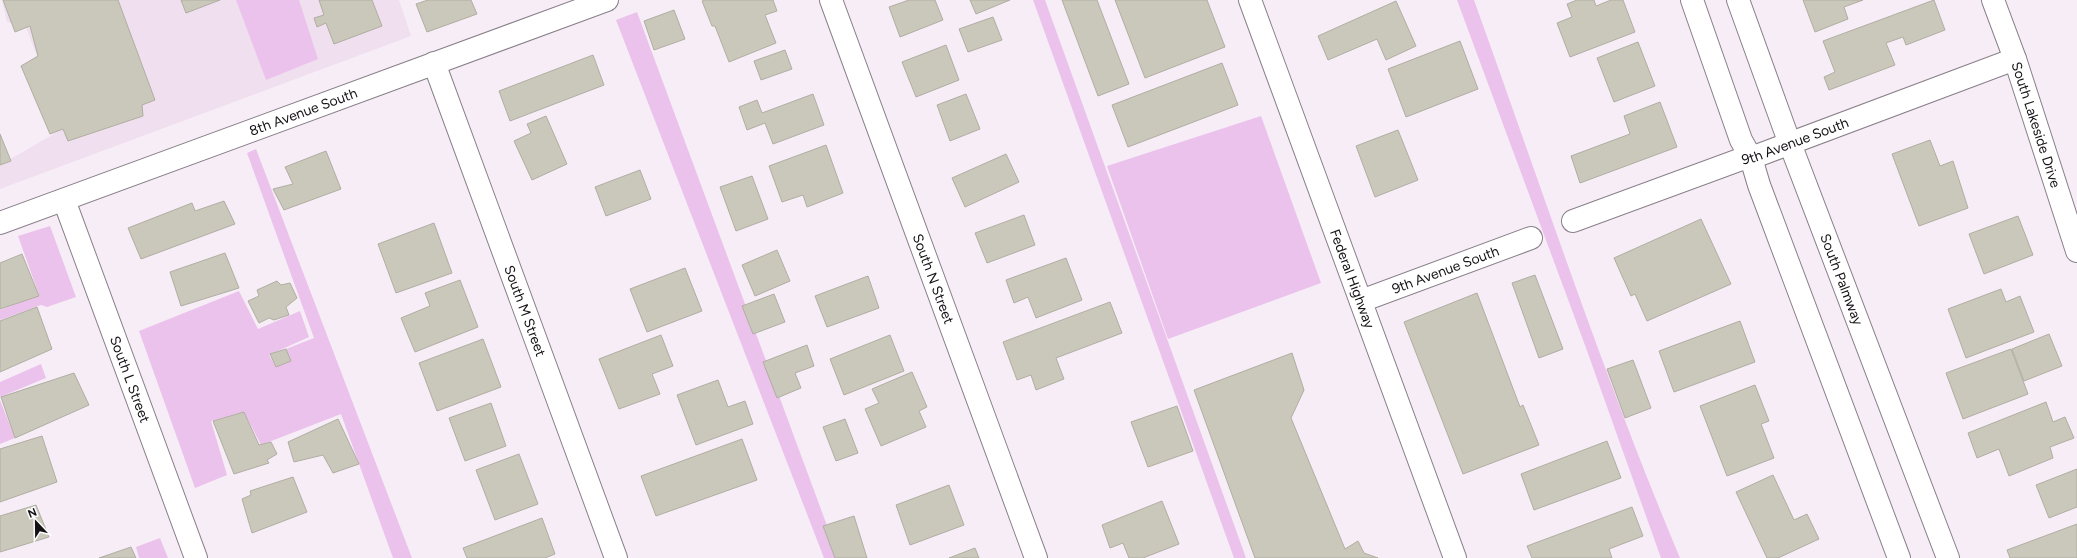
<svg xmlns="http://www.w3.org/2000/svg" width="2077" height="558" font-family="Figtree,sans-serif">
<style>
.built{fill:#efdfef}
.green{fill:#ebc2ec}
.building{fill:#c9c8bb;stroke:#b0aea2}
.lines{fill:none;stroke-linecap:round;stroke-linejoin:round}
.minor-casing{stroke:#898089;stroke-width:24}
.major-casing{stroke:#898089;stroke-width:24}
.minor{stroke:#fff;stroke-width:22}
.major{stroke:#fff;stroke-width:22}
.labels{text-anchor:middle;stroke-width:4;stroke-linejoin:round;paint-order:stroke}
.street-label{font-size:14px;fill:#141114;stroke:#fefefe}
</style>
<rect width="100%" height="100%" fill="#f7edf7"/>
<path class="built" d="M 2,0 L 399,0 L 411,36 L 0,189 L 0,165 L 59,131 L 37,56 L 26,27 L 7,22 Z"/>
<g class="green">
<path d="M 236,0 L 299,0 L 318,59 L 266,80 Z"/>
<path d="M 1033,0 L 1045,0 L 1246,558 L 1234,558 Z"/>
<path d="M 1457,0 L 1474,0 C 1541,186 1603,375 1680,558 L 1661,558 L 1586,348 Z"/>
<path d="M 637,12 L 839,558 L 824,558 L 616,20 Z"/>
<path d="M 1261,116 L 1321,283 L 1168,339 L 1107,166 Z"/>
<path d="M 256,149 L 412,558 L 393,558 L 341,414 L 261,445 L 244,412 L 211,421 L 227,475 L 195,488 L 139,331 L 239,291 L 258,329 L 300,311 L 309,337 L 269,355 L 276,367 L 291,361 L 286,349 L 314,338 L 247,153 Z"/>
<path d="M 50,226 L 76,297 L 47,307 L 41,305 L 0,320 L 0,310 L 39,295 L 18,236 Z"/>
<path d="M 41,364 L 46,378 L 0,397 L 0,382 Z"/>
<path d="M 0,400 L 15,438 L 0,444 Z"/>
<path d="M 160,538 L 168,558 L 139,558 L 136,547 Z"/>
</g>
<g class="building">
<path d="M 3,0 L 118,0 L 155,100 L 142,105 L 143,116 L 68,141 L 63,129 L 50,134 L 21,66 L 38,56 L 30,26 L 15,32 Z"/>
<path d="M 181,0 L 220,0 L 186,13 Z"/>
<path d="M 319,0 L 372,0 L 382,26 L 334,44 L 326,23 L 317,27 L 314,18 L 324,15 Z"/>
<path d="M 428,0 L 471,0 L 477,14 L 427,32 L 416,4 Z"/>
<path d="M 704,0 L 773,0 L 777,11 L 765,15 L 776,43 L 729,62 L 715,26 L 712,26 L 702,1 Z"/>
<path d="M 909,0 L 935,0 L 943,20 L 900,37 L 889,7 Z"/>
<path d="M 970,0 L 1010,0 L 976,14 Z"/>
<path d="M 1062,0 L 1097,0 L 1129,84 L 1098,96 Z"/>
<path d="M 1115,0 L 1207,0 L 1225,47 L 1145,78 Z"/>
<path d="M 1577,0 L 1594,0 L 1596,6 L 1611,0 L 1623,0 L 1635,32 L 1570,57 L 1557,23 L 1572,17 L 1567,4 Z"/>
<path d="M 1803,0 L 1863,0 L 1844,7 L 1848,19 L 1815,32 Z"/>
<path d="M 1934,0 L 1945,30 L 1906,45 L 1903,37 L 1886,43 L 1895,65 L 1829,90 L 1824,77 L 1835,72 L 1823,41 Z"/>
<path d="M 1396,1 L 1416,46 L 1386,60 L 1377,39 L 1328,60 L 1318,36 Z"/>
<path d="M 674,10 L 685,39 L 654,50 L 644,21 Z"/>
<path d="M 993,17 L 1002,40 L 968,52 L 959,29 Z"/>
<path d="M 1460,41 L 1478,89 L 1406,117 L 1388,69 Z"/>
<path d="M 1638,42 L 1655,86 L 1614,102 L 1597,58 Z"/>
<path d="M 946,45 L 959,80 L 916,97 L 902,62 Z"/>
<path d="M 785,50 L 792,69 L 761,80 L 754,61 Z"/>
<path d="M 593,55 L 604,85 L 510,121 L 499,91 Z"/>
<path d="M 1222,63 L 1238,105 L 1128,147 L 1112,105 Z"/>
<path d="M 813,94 L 824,125 L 773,144 L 765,123 L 747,130 L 739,107 L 757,100 L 762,113 Z"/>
<path d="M 966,94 L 980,129 L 950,141 L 937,105 Z"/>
<path d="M 1660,102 L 1677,147 L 1580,183 L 1571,156 L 1630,134 L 1624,116 Z"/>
<path d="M 546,116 L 567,164 L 532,180 L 514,141 L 531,133 L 527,124 Z"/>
<path d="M 1398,130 L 1418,180 L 1375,197 L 1356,146 Z"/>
<path d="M 0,134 L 11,161 L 0,165 Z"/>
<path d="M 1930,140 L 1940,166 L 1953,161 L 1968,208 L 1919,226 L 1892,154 Z"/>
<path d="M 826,145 L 843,193 L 807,207 L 803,195 L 782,202 L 769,166 Z"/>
<path d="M 326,151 L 341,189 L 284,210 L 273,189 L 293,184 L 285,167 Z"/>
<path d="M 1006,154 L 1019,182 L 965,207 L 952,178 Z"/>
<path d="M 640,170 L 651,199 L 606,216 L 595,187 Z"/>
<path d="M 752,176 L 768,219 L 736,231 L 720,187 Z"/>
<path d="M 224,201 L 235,224 L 141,259 L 128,228 L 192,203 L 195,211 Z"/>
<path d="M 1024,215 L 1035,245 L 987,263 L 975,233 Z"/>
<path d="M 2018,216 L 2033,255 L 1984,274 L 1969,234 Z"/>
<path d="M 1701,219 L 1731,284 L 1647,321 L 1635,294 L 1631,296 L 1614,258 Z"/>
<path d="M 434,223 L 452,273 L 396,293 L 378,244 Z"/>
<path d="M 777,250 L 790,281 L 755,296 L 742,265 Z"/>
<path d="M 225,253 L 239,288 L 181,306 L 170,272 Z"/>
<path d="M 22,254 L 39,296 L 0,309 L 0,263 Z"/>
<path d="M 1066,258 L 1082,300 L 1036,318 L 1028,297 L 1014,303 L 1006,280 Z"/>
<path d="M 685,268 L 702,311 L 647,332 L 630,289 Z"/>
<path d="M 1535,275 L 1563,349 L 1539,358 L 1512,283 Z"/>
<path d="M 868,276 L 879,308 L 827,327 L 815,296 Z"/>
<path d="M 460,280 L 478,327 L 415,352 L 401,318 L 430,306 L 425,293 Z"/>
<path d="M 277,281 L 281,285 L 290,283 L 297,298 L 286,307 L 289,315 L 274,320 L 269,318 L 259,323 L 248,301 L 259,296 L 257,290 Z"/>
<path d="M 2001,289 L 2006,302 L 2020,296 L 2034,332 L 1966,358 L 1948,309 Z"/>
<path d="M 1477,293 L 1520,407 L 1523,405 L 1539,445 L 1463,474 L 1404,322 Z"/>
<path d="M 774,294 L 785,322 L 753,334 L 742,306 Z"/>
<path d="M 1110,302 L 1122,333 L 1056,358 L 1064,379 L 1036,390 L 1031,375 L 1017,380 L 1003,342 Z"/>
<path d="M 37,307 L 52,349 L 0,372 L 0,321 Z"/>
<path d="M 1740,321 L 1755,362 L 1674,392 L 1659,351 Z"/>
<path d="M 2049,334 L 2062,366 L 2024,381 L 2012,349 Z"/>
<path d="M 661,335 L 673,366 L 652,374 L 660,394 L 619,409 L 599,359 Z"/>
<path d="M 890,335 L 904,371 L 844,395 L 830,359 Z"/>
<path d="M 483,339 L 501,387 L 437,411 L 419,363 Z"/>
<path d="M 807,345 L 814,366 L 795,373 L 801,388 L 777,398 L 763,362 Z"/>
<path d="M 286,349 L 291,361 L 276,367 L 270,354 Z"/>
<path d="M 2011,349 L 2028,394 L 1963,419 L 1946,373 Z"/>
<path d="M 1292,353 L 1304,390 L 1291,418 L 1345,549 L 1358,541 L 1364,553 L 1378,558 L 1255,558 L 1194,390 Z"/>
<path d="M 1633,360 L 1651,408 L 1625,418 L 1607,369 Z"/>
<path d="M 912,372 L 927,407 L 919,411 L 926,427 L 881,446 L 865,409 L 879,403 L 872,389 Z"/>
<path d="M 74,373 L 89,405 L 15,438 L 1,397 Z"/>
<path d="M 718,380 L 728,407 L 745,401 L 753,424 L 696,445 L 677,395 Z"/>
<path d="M 1755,385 L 1769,421 L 1761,424 L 1774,458 L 1727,476 L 1700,406 Z"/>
<path d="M 2046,402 L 2053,422 L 2065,417 L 2074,438 L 2050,447 L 2053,458 L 2009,476 L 1999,449 L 1977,458 L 1968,433 Z"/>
<path d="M 491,403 L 506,446 L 465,461 L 449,418 Z"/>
<path d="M 1177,406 L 1193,451 L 1148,467 L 1131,422 Z"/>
<path d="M 244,412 L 259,445 L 271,442 L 277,454 L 267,460 L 269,463 L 234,474 L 213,421 Z"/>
<path d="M 338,419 L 359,464 L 333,473 L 323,455 L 294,462 L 288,442 Z"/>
<path d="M 845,419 L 858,453 L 836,461 L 823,427 Z"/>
<path d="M 42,436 L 57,482 L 0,502 L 0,449 Z"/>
<path d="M 742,439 L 757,480 L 656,516 L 641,476 Z"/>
<path d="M 1607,441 L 1621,478 L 1534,510 L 1521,474 Z"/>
<path d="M 519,454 L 538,504 L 495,520 L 476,470 Z"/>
<path d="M 2077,469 L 2077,507 L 2049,518 L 2036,485 Z"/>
<path d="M 1773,475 L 1794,520 L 1807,514 L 1819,539 L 1778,558 L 1767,558 L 1736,492 Z"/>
<path d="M 293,477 L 307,512 L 252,533 L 242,499 L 251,495 L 250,491 Z"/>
<path d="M 949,485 L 964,525 L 910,545 L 896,505 Z"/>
<path d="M 1162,501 L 1179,544 L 1143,558 L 1129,558 L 1123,543 L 1110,548 L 1102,525 Z"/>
<path d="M 36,505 L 49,537 L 0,552 L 0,516 Z"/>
<path d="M 1632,507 L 1643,536 L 1609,549 L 1612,558 L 1532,558 L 1527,546 Z"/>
<path d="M 854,516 L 867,558 L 835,558 L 823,526 Z"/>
<path d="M 542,518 L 555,554 L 545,558 L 467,558 L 463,548 Z"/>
<path d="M 2077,524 L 2077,558 L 2010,558 L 2007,550 Z"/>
<path d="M 131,547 L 136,558 L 99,558 Z"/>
<path d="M 975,548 L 979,558 L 949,558 Z"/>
</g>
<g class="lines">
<g class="minor-casing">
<g id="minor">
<path id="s1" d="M 831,0 L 1036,558"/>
<path d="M 1692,0 L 1741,140 L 1751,158 L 1759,185 L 1899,558"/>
<path id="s2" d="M 1738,0 L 1786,133 L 1948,558"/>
<path id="s3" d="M 1993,0 L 2015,59 L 2077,251"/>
<path id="s4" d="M 434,63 L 616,558"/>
<path id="s5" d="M 64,200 L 196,558"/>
<path id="s6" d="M 1573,221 L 1739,160 L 1751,158 L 2015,59"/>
<path id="s7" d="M 0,223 L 607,0"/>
<path id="s8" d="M 1361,301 L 1531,238"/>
</g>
</g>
<g class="major-casing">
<g id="major">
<path id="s9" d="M 1250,0 L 1455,558"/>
</g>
</g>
<use href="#minor" class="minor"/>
<use href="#major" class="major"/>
</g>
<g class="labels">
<g class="street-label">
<text dy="5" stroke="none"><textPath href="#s7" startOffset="323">8th Avenue South</textPath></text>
<text dy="5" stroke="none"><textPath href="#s3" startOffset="132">South Lakeside Drive</textPath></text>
<text dy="5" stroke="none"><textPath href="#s6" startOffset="236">9th Avenue South</textPath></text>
<text dy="5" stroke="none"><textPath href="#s8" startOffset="90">9th Avenue South</textPath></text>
<text dy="5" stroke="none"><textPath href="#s1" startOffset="297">South N Street</textPath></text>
<text dy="5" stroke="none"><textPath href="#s9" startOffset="297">Federal Highway</textPath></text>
<text dy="5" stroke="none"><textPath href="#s2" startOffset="298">South Palmway</textPath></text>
<text dy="5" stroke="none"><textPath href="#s4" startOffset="264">South M Street</textPath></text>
<text dy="5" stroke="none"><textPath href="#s5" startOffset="191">South L Street</textPath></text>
</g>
</g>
<g transform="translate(36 522) rotate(338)" stroke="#fefefe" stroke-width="3" paint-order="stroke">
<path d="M0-3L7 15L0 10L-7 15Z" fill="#141114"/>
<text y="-6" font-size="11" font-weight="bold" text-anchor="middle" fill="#141114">N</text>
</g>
</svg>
